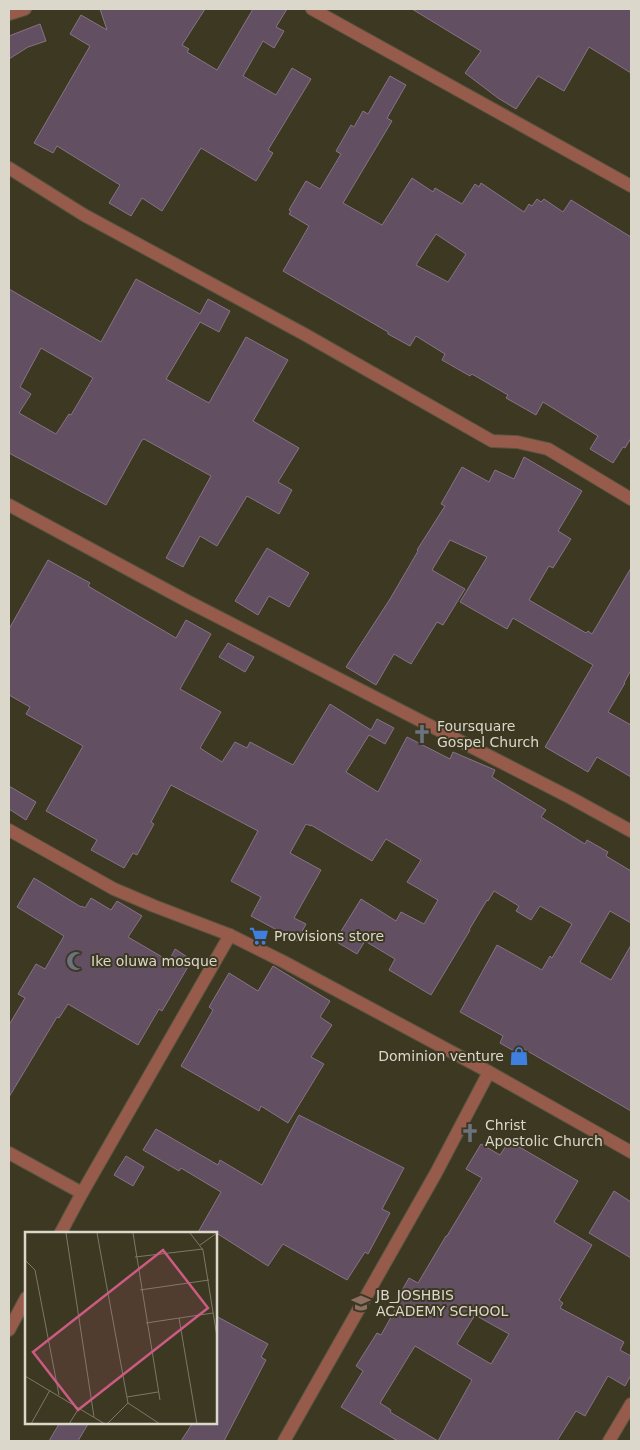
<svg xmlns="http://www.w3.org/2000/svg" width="640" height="1450" font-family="'DejaVu Sans',sans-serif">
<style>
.building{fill:#625062;stroke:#867386;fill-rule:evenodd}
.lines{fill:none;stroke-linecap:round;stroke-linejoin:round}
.street-casing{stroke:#595540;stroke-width:14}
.street{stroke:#965b4a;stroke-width:12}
.labels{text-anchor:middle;stroke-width:4;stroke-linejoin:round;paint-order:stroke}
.poi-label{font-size:14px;fill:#dbd8cb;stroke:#3c3822;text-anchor:start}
.inset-road{fill:none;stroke:#7c7866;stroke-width:1}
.view{fill:#cb5b82;fill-opacity:0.15;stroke:#cb5b82;stroke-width:2.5}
.inset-edge{fill:none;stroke:#dbd8cb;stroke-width:2.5}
</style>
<rect width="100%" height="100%" fill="#3c3822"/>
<g class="building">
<path d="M 100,9 L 205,9 L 182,45 L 189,49 L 187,52 L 217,70 L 253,9 L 287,9 L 276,27 L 284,31 L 274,48 L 263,41 L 243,76 L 276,95 L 292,68 L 311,79 L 268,150 L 273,153 L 256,181 L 201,148 L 162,211 L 142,198 L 131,216 L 109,203 L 120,185 L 57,146 L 53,153 L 34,143 L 90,46 L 70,34 L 81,15 L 107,30 Z"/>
<path d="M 412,9 L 631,9 L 631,73 L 589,47 L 564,91 L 538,76 L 516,109 L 498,98 L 465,73 L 481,51 Z"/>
<path d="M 40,24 L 46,41 L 28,47 L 9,59 L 9,36 Z"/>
<path d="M 390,76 L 406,85 L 387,118 L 392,121 L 343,203 L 382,225 L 412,178 L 433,192 L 435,188 L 462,204 L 475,184 L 479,187 L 481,183 L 524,212 L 529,204 L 532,206 L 537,199 L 541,202 L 544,199 L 563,212 L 571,200 L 631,237 L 631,438 L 625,448 L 623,447 L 613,463 L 590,449 L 598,436 L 543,402 L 536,415 L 506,398 L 508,395 L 472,374 L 470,376 L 442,360 L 445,354 L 416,336 L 410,346 L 388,334 L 388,332 L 283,271 L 309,226 L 289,214 L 291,211 L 289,210 L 306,181 L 320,189 L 341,154 L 336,151 L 351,125 L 354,127 L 363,111 L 368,114 ZM 436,234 L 466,254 L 448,282 L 416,265 Z"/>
<path d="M 136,279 L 200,314 L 208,299 L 230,311 L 219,332 L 200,322 L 166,379 L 209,403 L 246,337 L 288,360 L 253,421 L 299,448 L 278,482 L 292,490 L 279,514 L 247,496 L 217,546 L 200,536 L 183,567 L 166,558 L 211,476 L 144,439 L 142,440 L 106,505 L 9,453 L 9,289 L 101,342 ZM 41,348 L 93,378 L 71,415 L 69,414 L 56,434 L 19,413 L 31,394 L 20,387 Z"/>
<path d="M 524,457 L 582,491 L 558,531 L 571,539 L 553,568 L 549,566 L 529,600 L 586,633 L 588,631 L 592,634 L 631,568 L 631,670 L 624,683 L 625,683 L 608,712 L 631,725 L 631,777 L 597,757 L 588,772 L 545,747 L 593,665 L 513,618 L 507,629 L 460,602 L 487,557 L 450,540 L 432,570 L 465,589 L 443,625 L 437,622 L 411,664 L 394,654 L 376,685 L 346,667 L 390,599 L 418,551 L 417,550 L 445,506 L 441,504 L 462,467 L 489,482 L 495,470 L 514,479 Z"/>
<path d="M 267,548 L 309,573 L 289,607 L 269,596 L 258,615 L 235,601 Z"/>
<path d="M 48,560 L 90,583 L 88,586 L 176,638 L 186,620 L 211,634 L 180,689 L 221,712 L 200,748 L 222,762 L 235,742 L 247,748 L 250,742 L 293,765 L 330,704 L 371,730 L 377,719 L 394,728 L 385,744 L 369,735 L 346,772 L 378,792 L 407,737 L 450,759 L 453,752 L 495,770 L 492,777 L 546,810 L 541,817 L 585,844 L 587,840 L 608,852 L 606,856 L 631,871 L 631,923 L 610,911 L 580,962 L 611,980 L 631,945 L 631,1111 L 524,1049 L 521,1055 L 500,1043 L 503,1036 L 460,1012 L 497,945 L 542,970 L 550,956 L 552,958 L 572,924 L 540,906 L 531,920 L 516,911 L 519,906 L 494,891 L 488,901 L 487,900 L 469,930 L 470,930 L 431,995 L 389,970 L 395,959 L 365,941 L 357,954 L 335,941 L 361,899 L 396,921 L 401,912 L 424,924 L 438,900 L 407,882 L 421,860 L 386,839 L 372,861 L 311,825 L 311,826 L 306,824 L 290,853 L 321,870 L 294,918 L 306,924 L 297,941 L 251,916 L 261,897 L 231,881 L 258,831 L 171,785 L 151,822 L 154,824 L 137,855 L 133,853 L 124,868 L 91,850 L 97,840 L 46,811 L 83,746 L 26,714 L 30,707 L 9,695 L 9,629 Z"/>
<path d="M 228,643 L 254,657 L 245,672 L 219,657 Z"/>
<path d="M 9,786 L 36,802 L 26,820 L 9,809 Z"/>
<path d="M 34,878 L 81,907 L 82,906 L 85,908 L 91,898 L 111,910 L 117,901 L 142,916 L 128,937 L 169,961 L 175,949 L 192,960 L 162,1011 L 159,1009 L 138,1045 L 68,1004 L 59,1018 L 57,1017 L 9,1097 L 9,1025 L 25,998 L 18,994 L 36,964 L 45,969 L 64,936 L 17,907 Z"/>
<path d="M 273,966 L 330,1001 L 320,1017 L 332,1025 L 311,1057 L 324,1064 L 288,1123 L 261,1106 L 259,1111 L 181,1066 L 213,1010 L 209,1007 L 229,973 L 258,991 Z"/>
<path d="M 299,1115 L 404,1168 L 382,1209 L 390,1213 L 368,1254 L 365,1252 L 347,1280 L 283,1244 L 268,1266 L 218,1234 L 197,1234 L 221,1192 L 181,1168 L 179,1171 L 143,1150 L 156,1129 L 218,1165 L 220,1160 L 262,1185 Z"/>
<path d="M 509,1141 L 578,1181 L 554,1222 L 592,1245 L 559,1300 L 563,1303 L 560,1308 L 624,1342 L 620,1350 L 631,1356 L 631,1375 L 625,1386 L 608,1376 L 585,1416 L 576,1411 L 557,1441 L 398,1441 L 341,1407 L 363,1371 L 356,1366 L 377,1333 L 381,1335 L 399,1303 L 396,1301 L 409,1278 L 418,1283 L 446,1236 L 447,1236 L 482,1178 L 466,1169 L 481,1144 L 500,1155 ZM 475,1315 L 509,1334 L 491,1364 L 457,1344 ZM 415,1346 L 472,1380 L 438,1441 L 390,1412 L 391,1410 L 380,1403 Z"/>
<path d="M 126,1156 L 144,1167 L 133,1186 L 114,1175 Z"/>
<path d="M 614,1191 L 631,1202 L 631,1258 L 589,1233 Z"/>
<path d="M 216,1316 L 268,1344 L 261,1357 L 266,1360 L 224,1441 L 181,1441 L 192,1424 L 216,1424 Z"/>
<path d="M 59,1424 L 88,1424 L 78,1441 L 49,1441 Z"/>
</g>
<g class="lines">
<g class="street-casing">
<g id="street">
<path d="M 312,9 L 631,186"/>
<path d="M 9,14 L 25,9"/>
<path d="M 9,168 L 84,215 L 304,334 L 492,441 L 517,442 L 548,449 L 631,499"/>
<path d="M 9,505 L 187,601 L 571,798 L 631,831"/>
<path d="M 9,830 L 114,889 L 154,906 L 230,935 L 284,962 L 489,1072 L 631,1152"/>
<path d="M 9,1153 L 82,1193"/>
<path d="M 60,1234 L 82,1193 L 230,935"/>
<path d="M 9,1330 L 26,1298"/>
<path d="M 284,1441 L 436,1173 L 489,1072"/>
<path d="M 609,1441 L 631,1404"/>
</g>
</g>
<use href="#street" class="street"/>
</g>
<defs>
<g id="church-bare" transform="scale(1.5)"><path d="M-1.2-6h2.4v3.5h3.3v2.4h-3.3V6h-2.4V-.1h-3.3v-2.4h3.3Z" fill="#6b7280" stroke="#3c3822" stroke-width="2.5" paint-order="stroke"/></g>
<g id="supermarket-bare" transform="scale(1.5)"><path d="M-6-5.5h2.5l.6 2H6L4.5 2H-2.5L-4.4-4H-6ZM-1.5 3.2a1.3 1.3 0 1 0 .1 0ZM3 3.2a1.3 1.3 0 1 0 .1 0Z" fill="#3f7fe0" stroke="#3c3822" stroke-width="2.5" paint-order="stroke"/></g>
<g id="mosque-bare" transform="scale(1.5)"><path d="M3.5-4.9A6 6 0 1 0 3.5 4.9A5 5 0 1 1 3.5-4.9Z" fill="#6b7280" stroke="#3c3822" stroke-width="2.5" paint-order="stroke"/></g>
<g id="shop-bare" transform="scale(1.5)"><path d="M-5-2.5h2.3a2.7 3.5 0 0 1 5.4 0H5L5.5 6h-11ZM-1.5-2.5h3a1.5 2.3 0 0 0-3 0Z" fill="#3f7fe0" stroke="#3c3822" stroke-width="2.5" paint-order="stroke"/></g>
<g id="school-bare" transform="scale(1.5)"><path d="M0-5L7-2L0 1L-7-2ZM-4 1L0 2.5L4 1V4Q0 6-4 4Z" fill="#8d6e63" stroke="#3c3822" stroke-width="2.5" paint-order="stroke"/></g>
</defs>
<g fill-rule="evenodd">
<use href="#church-bare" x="422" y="734"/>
<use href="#supermarket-bare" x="259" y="936"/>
<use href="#mosque-bare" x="76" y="961"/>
<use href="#shop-bare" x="519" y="1056"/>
<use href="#church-bare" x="470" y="1133"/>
<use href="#school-bare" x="361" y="1303"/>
</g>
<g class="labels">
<g class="poi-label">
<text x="437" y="731">Foursquare<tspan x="437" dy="16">Gospel Church</tspan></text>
<text x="274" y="941">Provisions store</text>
<text x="91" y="966">Ike oluwa mosque</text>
<text x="504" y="1061" text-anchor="end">Dominion venture</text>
<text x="485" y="1130">Christ<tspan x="485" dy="16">Apostolic Church</tspan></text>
<text x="376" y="1300">JB_JOSHBIS<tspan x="376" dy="16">ACADEMY SCHOOL</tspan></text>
</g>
</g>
<g transform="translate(25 1232)">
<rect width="192" height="192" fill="#3c3822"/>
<path class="inset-road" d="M 41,1 L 69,185M 72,1 L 103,171 L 135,192M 108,1 L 135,168M 165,1 L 178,18 L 192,105M 175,13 L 192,1M 110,25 L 178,17M 0,28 L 10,38 L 34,163M 115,58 L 184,48M 154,86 L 172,192M 121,91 L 188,81M 0,144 L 80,192M 102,165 L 133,160M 6,192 L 25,158M 44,192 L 54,176M 82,192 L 103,171"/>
<path class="view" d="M 138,18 L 183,76 L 53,178 L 8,120 Z"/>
<rect width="192" height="192" class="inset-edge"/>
</g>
<rect width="640" height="1450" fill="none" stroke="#dbd8cb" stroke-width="20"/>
</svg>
